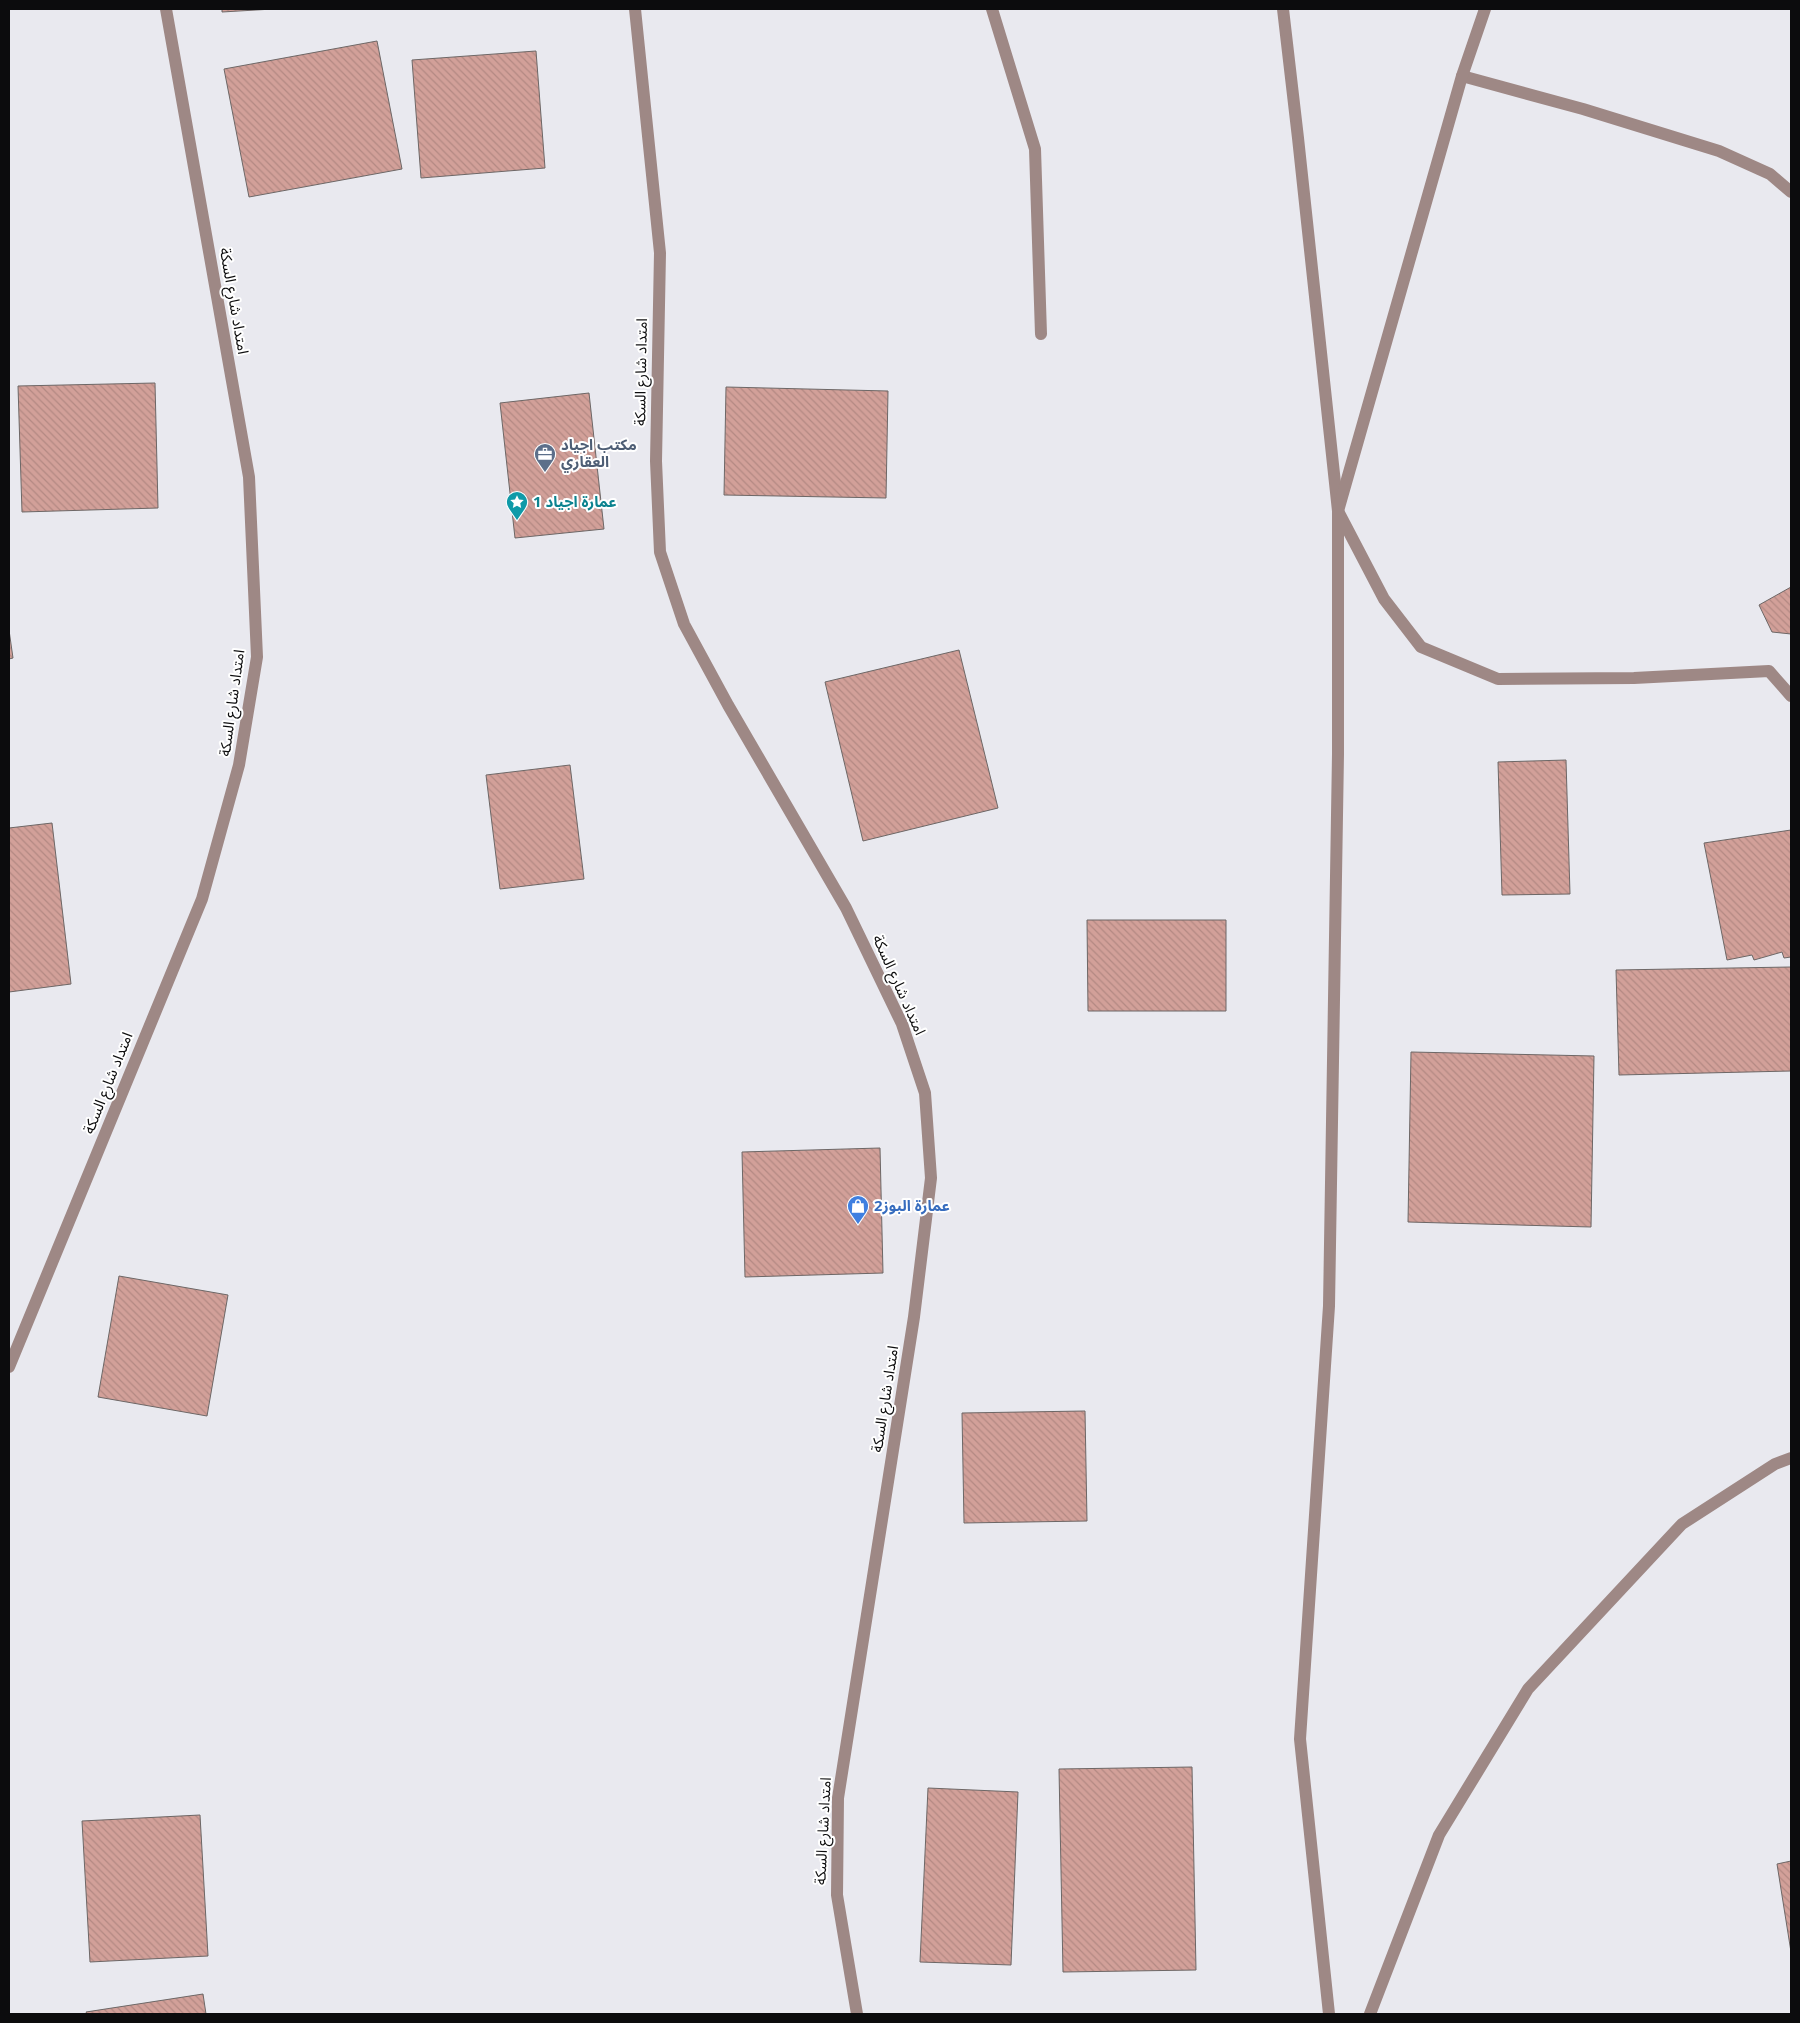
<svg xmlns="http://www.w3.org/2000/svg" width="1800" height="2023" font-family="'Open Sans','Noto Sans Arabic',sans-serif">
<style>
.building{fill:url(#building-back-hatch);stroke:#6d6766}
.lines{fill:none;stroke-linecap:round;stroke-linejoin:round}
.street{stroke:#9e8885;stroke-width:12}
.labels{text-anchor:middle;stroke-width:4;stroke-linejoin:round;paint-order:stroke}
.street-label{font-size:15px;fill:#0c0c0d;stroke:#fff}
.service-label{font-size:15px;font-weight:bold;fill:#4e5e75;stroke:#fff;text-anchor:start}
.culture-label{font-size:15px;font-weight:bold;fill:#0d838f;stroke:#fff;text-anchor:start}
.shop-label{font-size:15px;font-weight:bold;fill:#366cbe;stroke:#fff;text-anchor:start}
</style>
<defs>
<pattern id="building-back-hatch" width="6" height="6" patternUnits="userSpaceOnUse" patternTransform="scale(1.25)"><rect width="6" height="6" fill="#d2a099"/><path d="M-1 5l2 2M0 0l6 6M5-1l2 2" fill="none" stroke="#b38983"/></pattern>
</defs>
<rect width="100%" height="100%" fill="#e9e9ef"/>
<g class="building">
<path d="M 222,9 L 273,9 L 222,12 Z"/>
<path d="M 377,41 L 402,169 L 249,197 L 224,69 Z"/>
<path d="M 536,51 L 545,168 L 421,178 L 412,60 Z"/>
<path d="M 155,383 L 158,508 L 22,512 L 18,386 Z"/>
<path d="M 726,387 L 888,391 L 886,498 L 724,495 Z"/>
<path d="M 589,393 L 604,529 L 515,538 L 500,403 Z"/>
<path d="M 1791,587 L 1791,634 L 1772,632 L 1759,605 Z"/>
<path d="M 9,630 L 13,658 L 9,659 Z"/>
<path d="M 959,650 L 998,808 L 863,841 L 825,682 Z"/>
<path d="M 1566,760 L 1570,894 L 1502,895 L 1498,762 Z"/>
<path d="M 570,765 L 584,879 L 500,889 L 486,775 Z"/>
<path d="M 52,823 L 71,984 L 9,992 L 9,828 Z"/>
<path d="M 1791,830 L 1791,957 L 1784,958 L 1782,952 L 1754,960 L 1752,955 L 1727,960 L 1704,843 Z"/>
<path d="M 1087,920 L 1226,920 L 1226,1011 L 1088,1011 Z"/>
<path d="M 1791,967 L 1791,1071 L 1619,1075 L 1616,970 Z"/>
<path d="M 1411,1052 L 1594,1056 L 1591,1227 L 1408,1222 Z"/>
<path d="M 880,1148 L 883,1273 L 745,1277 L 742,1152 Z"/>
<path d="M 119,1276 L 228,1295 L 207,1416 L 98,1397 Z"/>
<path d="M 1085,1411 L 1087,1521 L 964,1523 L 962,1413 Z"/>
<path d="M 1192,1767 L 1196,1970 L 1063,1972 L 1059,1769 Z"/>
<path d="M 928,1788 L 1018,1792 L 1011,1965 L 920,1962 Z"/>
<path d="M 200,1815 L 208,1956 L 90,1962 L 82,1821 Z"/>
<path d="M 1791,1861 L 1791,1952 L 1777,1864 Z"/>
<path d="M 203,1994 L 206,2014 L 87,2014 L 86,2012 Z"/>
</g>
<g class="lines">
<g class="street">
<path d="M 635,9 L 660,253 L 656,461 L 660,552 L 684,624 L 728,705 L 846,908 L 902,1024 L 925,1093 L 931,1178 L 914,1317 L 838,1798 L 837,1895 L 857,2014"/>
<path d="M 992,9 L 1035,149 L 1041,334"/>
<path d="M 1283,9 L 1298,138 L 1338,511 L 1384,599 L 1421,647 L 1498,679 L 1634,678 L 1769,671 L 1791,696"/>
<path d="M 1462,76 L 1583,109 L 1719,151 L 1770,174 L 1791,192"/>
<path d="M 9,1367 L 202,899 L 239,765 L 257,657 L 249,477 L 166,9"/>
<path d="M 1329,2014 L 1300,1739 L 1329,1306 L 1338,754 L 1338,511 L 1462,76 L 1485,9"/>
<path d="M 1370,2014 L 1439,1835 L 1528,1689 L 1682,1524 L 1775,1464 L 1791,1458"/>
</g>
</g>
<defs>
<g id="office-pin" transform="scale(1.125)"><path d="M0 17L-7.5 6A9.5 9.5 0 1 1 7.5 6Z" fill="#5c6f8a" stroke="#fff"/><path d="M-6-3h4V-5.5h4V-3h4V5H-6ZM-1-4.5V-3h2v-1.5ZM-6 0V1H6V0Z" fill="#fff"/></g>
<g id="sight-pin" transform="scale(1.125)"><path d="M0 17L-7.5 6A9.5 9.5 0 1 1 7.5 6Z" fill="#0f9aa8" stroke="#fff"/><path d="M0-6L1.8-2.2L6-1.7L2.9 1.2L3.7 5.4L0 3.3L-3.7 5.4L-2.9 1.2L-6-1.7L-1.8-2.2Z" fill="#fff"/></g>
<g id="shop-pin" transform="scale(1.125)"><path d="M0 17L-7.5 6A9.5 9.5 0 1 1 7.5 6Z" fill="#3f7fe0" stroke="#fff"/><path d="M-5-2.5h2.3a2.7 3.5 0 0 1 5.4 0H5L5.5 6h-11ZM-1.5-2.5h3a1.5 2.3 0 0 0-3 0Z" fill="#fff"/></g>
</defs>
<g fill-rule="evenodd">
<use href="#office-pin" x="545" y="454"/>
<use href="#sight-pin" x="517" y="502"/>
<use href="#shop-pin" x="858" y="1206"/>
</g>
<g class="labels">
<g class="street-label">
<text transform="translate(234 301) rotate(80)" y="5">امتداد شارع السكة</text>
<text transform="translate(641 372) rotate(-89)" y="5">امتداد شارع السكة</text>
<text transform="translate(232 703) rotate(-82)" y="5">امتداد شارع السكة</text>
<text transform="translate(899 985) rotate(66)" y="5">امتداد شارع السكة</text>
<text transform="translate(108 1083) rotate(-68)" y="5">امتداد شارع السكة</text>
<text transform="translate(885 1399) rotate(-81)" y="5">امتداد شارع السكة</text>
<text transform="translate(823 1831) rotate(-87)" y="5">امتداد شارع السكة</text>
</g>
<g class="service-label">
<text x="561" y="450">مكتب اجياد<tspan x="561" dy="17">العقاري</tspan></text>
</g>
<g class="culture-label">
<text x="533" y="507">عمارة اجياد 1</text>
</g>
<g class="shop-label">
<text x="874" y="1211">عمارة البوز2</text>
</g>
</g>
<rect width="1800" height="2023" fill="none" stroke="#0c0c0d" stroke-width="20"/>
</svg>
